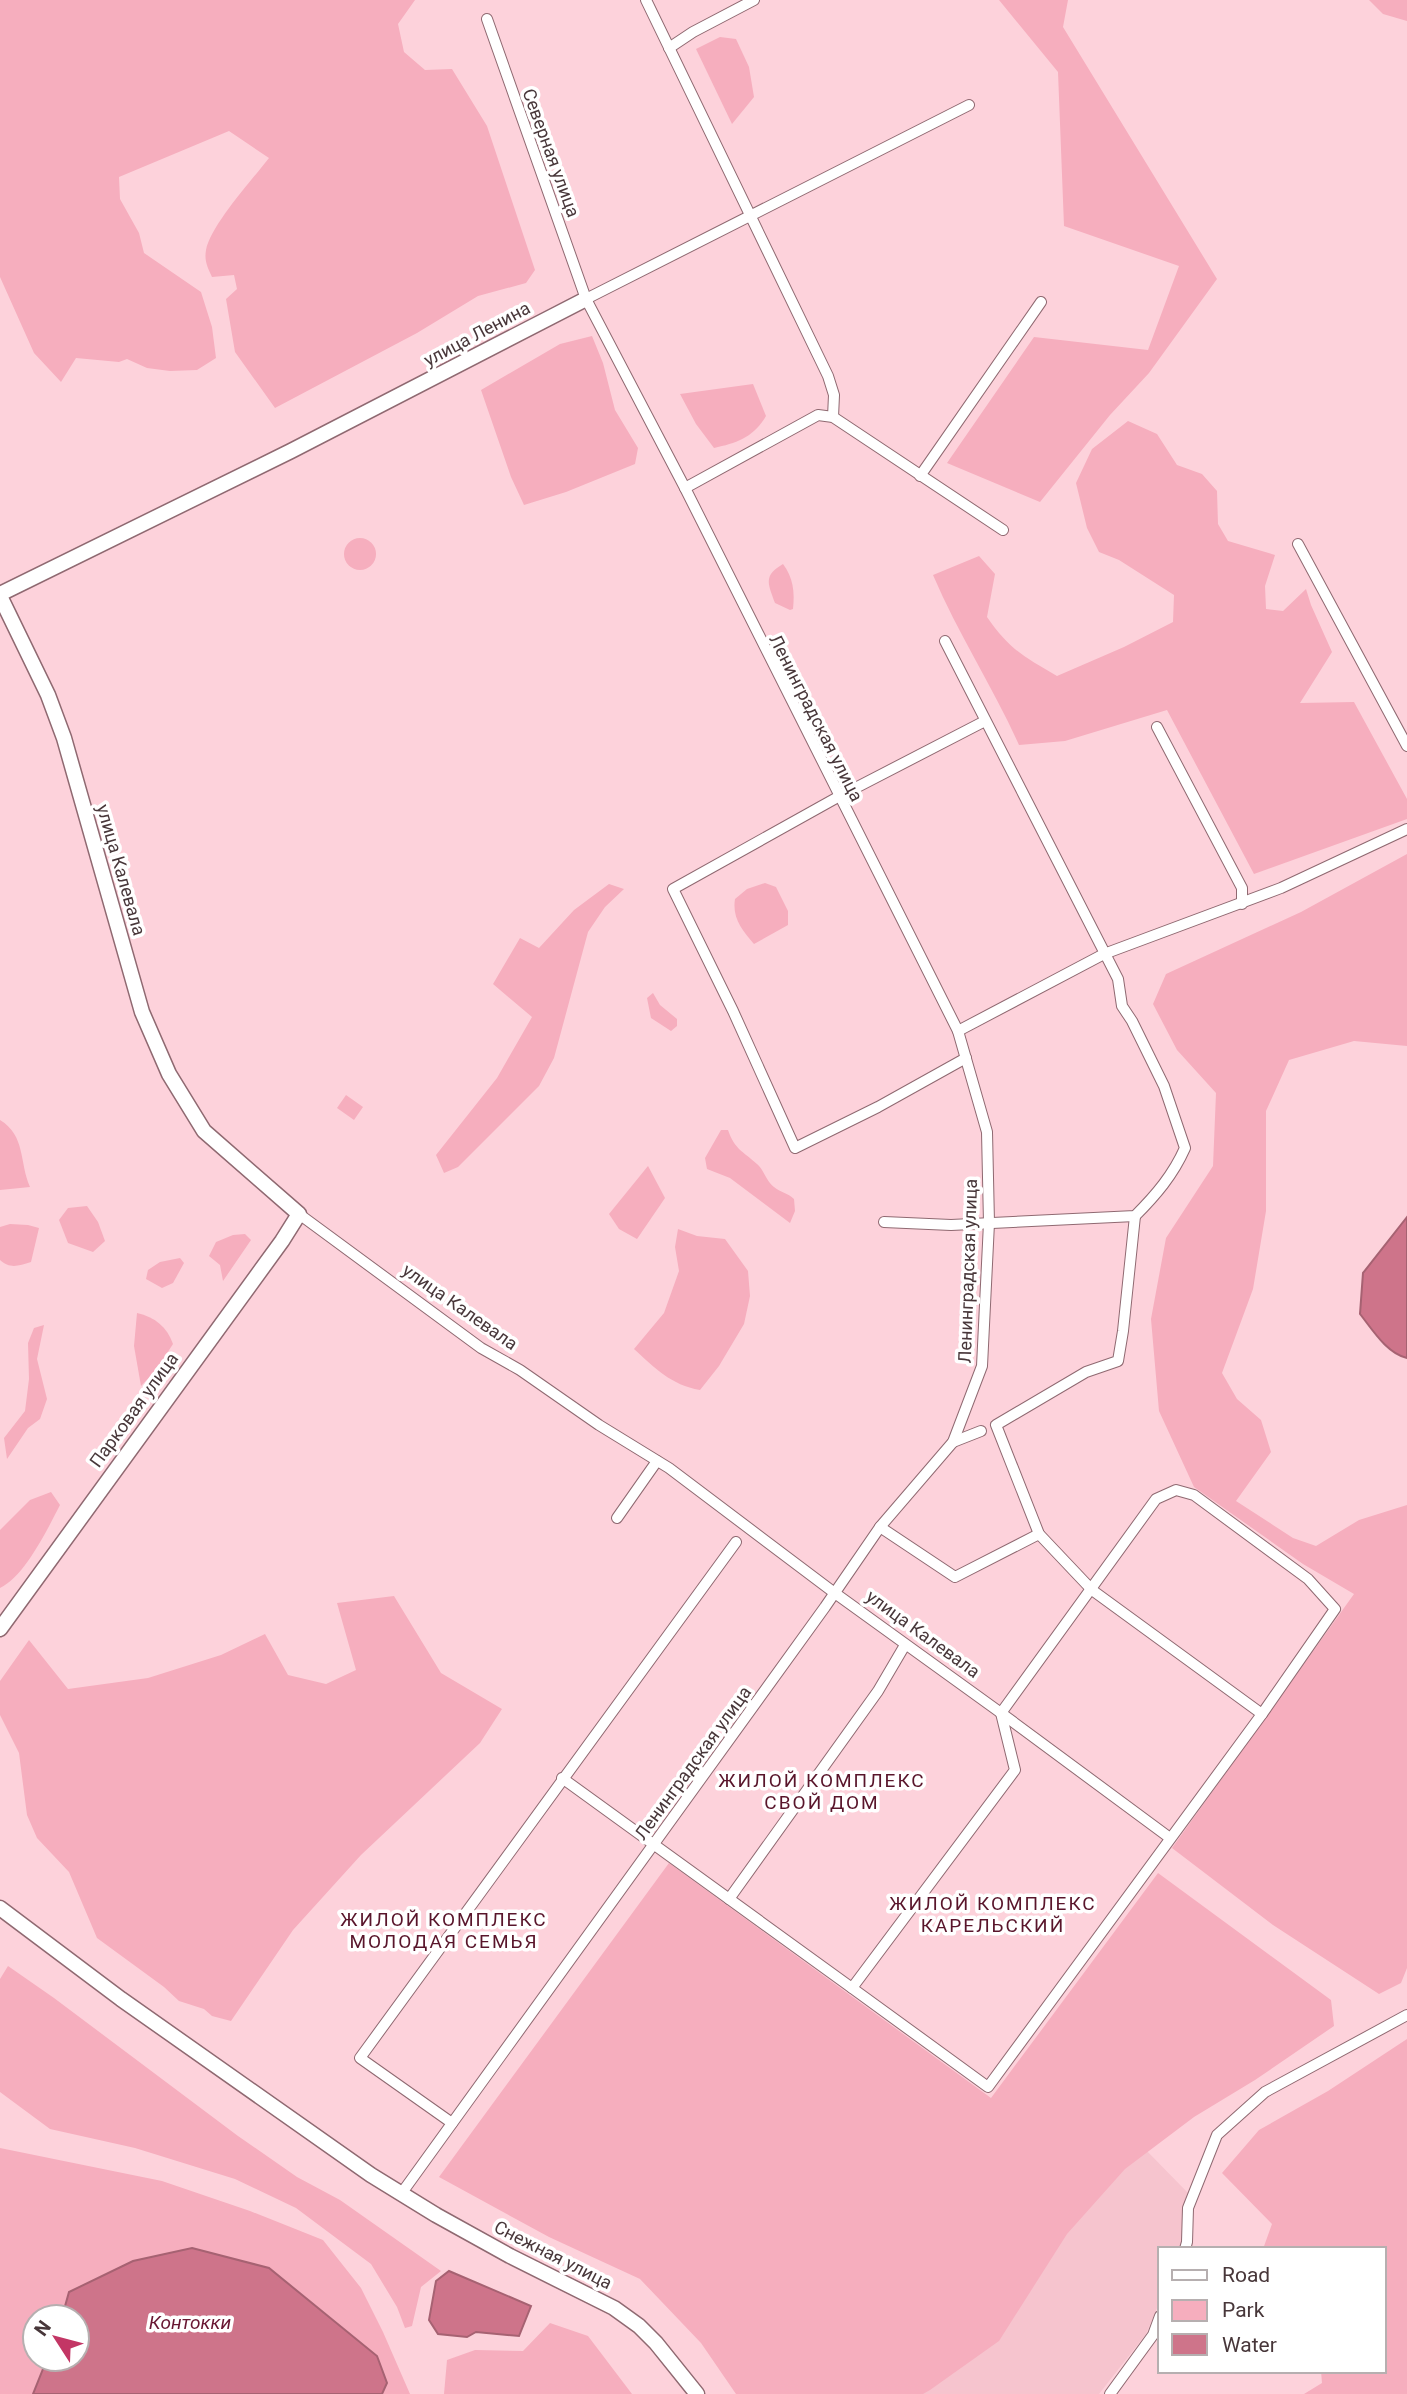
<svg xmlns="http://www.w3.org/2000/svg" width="1407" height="2394" font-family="Roboto,sans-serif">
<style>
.built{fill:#f6c4ce}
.green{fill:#f6aebe}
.water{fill:#ce748a;stroke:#a66272;stroke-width:2}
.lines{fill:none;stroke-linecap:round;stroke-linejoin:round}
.street-casing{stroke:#8f6971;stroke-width:12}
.secondary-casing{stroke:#8f6971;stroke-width:17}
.street{stroke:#fff;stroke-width:10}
.secondary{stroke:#fff;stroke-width:14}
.labels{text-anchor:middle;stroke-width:7;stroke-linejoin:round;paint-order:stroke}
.street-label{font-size:18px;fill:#48373a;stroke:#fff}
.neighbourhood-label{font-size:19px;letter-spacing:2px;fill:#59152b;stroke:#fff}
.water-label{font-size:19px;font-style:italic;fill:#681732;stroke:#fff}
</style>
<rect width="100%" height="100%" fill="#fdd2db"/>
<path class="built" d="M 1144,2148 L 1189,2194 L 1182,2249 L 1160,2249 L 1160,2301 L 1146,2334 L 1099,2394 L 911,2394 L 1078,2214 Z"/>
<g class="green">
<path d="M 0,0 L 415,0 L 398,24 L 404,52 L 425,70 L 452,69 L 487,126 L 535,270 L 526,283 L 478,296 L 417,333 L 275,408 L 235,352 L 226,299 L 237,289 L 234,275 L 212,277 C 208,268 204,261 206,250 C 211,225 252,180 269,158 L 229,131 L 119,177 L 120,199 L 139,233 L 144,253 L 201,292 L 212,327 L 216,358 L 197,370 L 170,371 L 147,368 L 127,359 L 119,362 L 76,358 L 61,382 L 34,353 L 0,277 Z"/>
<path d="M 999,0 L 1068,0 L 1063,27 L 1217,279 L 1149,373 L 1110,415 L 1040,502 L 947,463 L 1034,337 L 1148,350 L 1179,266 L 1064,226 L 1058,72 Z"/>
<path d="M 1369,0 L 1407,0 L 1407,21 L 1383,14 Z"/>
<path d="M 720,37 L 736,39 L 749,67 L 754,97 L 732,124 L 696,49 Z"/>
<path d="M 592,336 L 603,363 L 615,410 L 638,448 L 635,464 L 566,492 L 524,505 L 511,477 L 481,390 L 560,344 Z"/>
<path d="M 753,384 L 766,416 C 754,437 737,443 714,448 L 696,424 L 680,394 Z"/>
<path d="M 1128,421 L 1157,434 L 1177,465 L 1202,474 L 1217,491 L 1218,524 L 1228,541 L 1275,555 L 1265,586 L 1266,609 L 1283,611 L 1306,589 L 1311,605 L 1332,652 L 1300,703 L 1354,702 L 1407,799 L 1407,819 L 1254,874 L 1167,710 L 1065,741 L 1019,745 C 993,687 958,634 933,575 L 979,556 L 995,574 L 987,617 C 1009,649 1024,657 1057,676 L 1124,647 L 1173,622 L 1174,595 L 1119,560 L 1099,552 L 1087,528 L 1076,483 L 1092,449 Z"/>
<circle cx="360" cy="554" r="16"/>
<path d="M 783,564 C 793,577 795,592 793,609 L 790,610 L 775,603 C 768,583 763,576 783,564 Z"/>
<path d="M 1407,854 L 1407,1046 L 1354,1041 L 1289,1060 L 1266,1111 L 1266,1211 L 1253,1289 L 1222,1373 L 1237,1399 L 1261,1420 L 1271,1452 L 1236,1501 L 1293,1538 L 1316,1546 L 1359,1520 L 1407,1505 L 1407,1968 L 1401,1983 L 1379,1994 L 1273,1925 L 1172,1848 L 1354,1594 L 1303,1564 L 1194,1487 L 1159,1411 L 1151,1319 L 1166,1238 L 1213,1166 L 1216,1093 L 1177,1050 L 1153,1004 L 1166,974 L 1301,912 Z"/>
<path d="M 765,883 L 776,887 L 788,911 L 788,925 L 754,944 C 742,930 732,918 735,899 L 747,889 Z"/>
<path d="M 609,884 L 624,889 L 605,907 L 588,932 L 554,1058 L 539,1086 L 458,1167 L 444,1173 L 436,1155 L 497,1078 L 532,1017 L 493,984 L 520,938 L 539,948 L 574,910 Z"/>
<path d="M 653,993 L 660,1005 L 677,1019 L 677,1026 L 671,1031 L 651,1018 L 647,998 Z"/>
<path d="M 346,1095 L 363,1107 L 354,1120 L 337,1108 Z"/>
<path d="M 0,1120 C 26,1136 19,1162 30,1187 L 0,1190 Z"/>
<path d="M 721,1130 L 728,1130 C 735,1150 743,1151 757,1164 C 764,1170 766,1181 774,1187 C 780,1192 788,1193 794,1199 L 795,1211 L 790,1223 L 730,1178 L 707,1169 L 705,1158 Z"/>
<path d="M 648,1166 L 665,1198 L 637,1239 L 619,1229 L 609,1214 Z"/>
<path d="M 87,1206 L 98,1222 L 105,1241 L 93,1252 L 68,1243 L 59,1220 L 68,1208 Z"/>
<path d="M 10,1224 L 28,1225 L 39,1228 L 31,1262 C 18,1266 10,1269 0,1260 L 0,1227 Z"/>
<path d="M 678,1229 L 697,1236 L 725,1239 L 748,1271 L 750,1296 L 744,1324 L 719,1366 L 700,1390 C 671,1385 655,1368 634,1349 L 664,1313 L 679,1271 L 675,1247 Z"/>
<path d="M 245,1234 L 251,1240 L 223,1281 L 220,1265 L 209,1256 L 216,1242 L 233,1235 Z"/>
<path d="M 180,1258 L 184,1263 L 173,1283 L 162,1288 L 146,1279 L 148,1270 L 160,1262 Z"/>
<path d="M 137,1313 C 155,1317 167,1327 173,1344 L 156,1370 L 141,1386 L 134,1346 Z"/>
<path d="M 44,1325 L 37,1359 L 47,1399 L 40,1419 L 28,1428 L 7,1459 L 4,1438 L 25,1411 L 29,1379 L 28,1343 L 34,1328 Z"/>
<path d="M 51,1492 L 60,1505 C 47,1530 25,1576 0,1588 L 0,1530 L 30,1500 Z"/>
<path d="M 394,1596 L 441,1673 L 502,1709 L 480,1743 L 361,1855 L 293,1930 L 231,2021 L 212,2016 L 204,2009 L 179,2001 L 164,1987 L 97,1938 L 69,1872 L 37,1838 L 27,1815 L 19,1753 L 0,1715 L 0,1681 L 29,1640 L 68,1689 L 148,1678 L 221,1655 L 265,1634 L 288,1675 L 326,1684 L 356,1670 L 337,1603 Z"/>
<path d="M 669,1863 L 991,2098 L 1158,1873 L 1331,2000 L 1334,2026 L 1255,2080 L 1194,2117 L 1125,2169 L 1067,2234 L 999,2341 L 930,2390 L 923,2394 L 736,2394 L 701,2343 L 640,2279 L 549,2237 L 439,2177 Z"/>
<path d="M 8,1966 L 54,1998 L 238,2136 L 297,2177 L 340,2200 L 441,2271 L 421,2287 L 412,2326 L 405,2328 L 397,2307 L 371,2264 L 296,2208 L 235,2179 L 135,2148 L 50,2129 L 0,2092 L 0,1979 Z"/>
<path d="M 1407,2039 L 1407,2394 L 1304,2394 L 1322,2383 L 1321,2371 L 1384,2371 L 1384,2249 L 1263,2249 L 1272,2224 L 1222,2173 L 1259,2130 L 1328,2091 Z"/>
<path d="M 0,2148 L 162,2181 L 250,2211 L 323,2240 L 361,2288 L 383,2332 L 410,2394 L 382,2394 L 387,2383 L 69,2292 L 62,2317 L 35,2317 L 35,2359 L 47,2359 L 33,2394 L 0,2394 Z"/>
<path d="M 550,2323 L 588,2336 L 632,2394 L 444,2394 L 447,2360 L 475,2350 L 523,2351 Z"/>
</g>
<g class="water">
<path d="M 1407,1217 L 1407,1358 C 1387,1354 1372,1329 1360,1314 L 1363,1273 Z"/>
<path d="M 192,2248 L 269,2268 L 377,2356 L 387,2383 L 382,2394 L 33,2394 L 47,2359 L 77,2359 L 77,2317 L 62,2317 L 69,2292 L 133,2261 Z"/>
<path d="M 449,2271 L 531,2306 L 519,2336 L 476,2332 L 467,2337 L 438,2334 L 429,2320 L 436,2281 Z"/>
</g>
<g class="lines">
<g class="street-casing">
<g id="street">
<path d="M 646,0 L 828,376 L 834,395 L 833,417"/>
<path d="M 669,48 L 693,32 L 754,0"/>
<path d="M 586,299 L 969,105"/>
<path d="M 920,476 L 1041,302"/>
<path d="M 685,488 L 818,415 L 833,417 L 1003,530"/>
<path d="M 1298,544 L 1407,746"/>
<path d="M 1157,727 L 1242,888 L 1242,904"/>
<path d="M 958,1031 L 1104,954 L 1281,888 L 1407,829"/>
<path d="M 966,1058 L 878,1107 L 795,1148 L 733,1011 L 673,889 L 838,797 L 985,721"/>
<path d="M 299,1214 L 481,1348 L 520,1370 L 599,1425 L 669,1468 L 832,1591 L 1001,1713 L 1170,1838"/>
<path d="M 1135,1216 L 1123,1331 L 1118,1361 L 1086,1372 L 996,1425 L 1039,1534 L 1092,1590 L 1262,1714"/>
<path d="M 884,1222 L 951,1225 L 1135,1216 C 1156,1195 1173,1175 1185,1148 L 1164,1086 L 1132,1021 L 1122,1006 L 1118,979 L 945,641"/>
<path d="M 953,1442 L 981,1431"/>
<path d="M 1176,1490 L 1194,1495 L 1308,1579 L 1335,1609 L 1262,1714 L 988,2087 L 852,1988 L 1015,1770 L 1001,1713 L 1156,1499 Z"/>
<path d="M 617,1518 L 657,1461"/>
<path d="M 880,1527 L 955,1577 L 1039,1534"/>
<path d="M 562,1778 L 852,1988"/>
<path d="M 729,1899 L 878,1691 L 905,1645"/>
<path d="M 452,2123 L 360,2058 L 736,1542"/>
<path d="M 401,2194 L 825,1607 L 880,1527 L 953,1442 L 982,1366 L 989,1223 L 987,1132 L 958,1031 L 685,488 L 586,299 L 487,19"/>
<path d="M 1185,2249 L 1187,2242 L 1188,2208 L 1217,2135 L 1265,2092 L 1407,2015"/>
<path d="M 1110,2394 L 1153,2335 L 1160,2316"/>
</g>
</g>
<g class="secondary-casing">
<g id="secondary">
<path d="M 0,594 L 291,451 L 586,299"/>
<path d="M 0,596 L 48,695 L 64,738 L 142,1012 L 169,1074 L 204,1131 L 299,1214 L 282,1241 L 0,1629"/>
<path d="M 0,1908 L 121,1999 L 371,2175 L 436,2215 L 510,2256 L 614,2308 L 639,2326 L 656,2343 L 697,2394"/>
</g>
</g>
<use href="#street" class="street"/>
<use href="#secondary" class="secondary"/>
</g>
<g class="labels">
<g class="street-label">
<text transform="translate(551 153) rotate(70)" y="6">Северная улица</text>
<text transform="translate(477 334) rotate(-28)" y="6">улица Ленина</text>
<text transform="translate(816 718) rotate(63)" y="6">Ленинградская улица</text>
<text transform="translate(121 870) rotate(74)" y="6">улица Калевала</text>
<text transform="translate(968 1271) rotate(-88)" y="6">Ленинградская улица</text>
<text transform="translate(460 1307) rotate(35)" y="6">улица Калевала</text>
<text transform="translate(134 1410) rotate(-54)" y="6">Парковая улица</text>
<text transform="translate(923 1634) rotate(36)" y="6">улица Калевала</text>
<text transform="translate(693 1763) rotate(-54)" y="6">Ленинградская улица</text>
<text transform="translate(553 2255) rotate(27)" y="6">Снежная улица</text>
</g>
<g class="neighbourhood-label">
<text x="822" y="1787">ЖИЛОЙ КОМПЛЕКС<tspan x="822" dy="22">СВОЙ ДОМ</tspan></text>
<text x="993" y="1910">ЖИЛОЙ КОМПЛЕКС<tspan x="993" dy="22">КАРЕЛЬСКИЙ</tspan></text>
<text x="444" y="1926">ЖИЛОЙ КОМПЛЕКС<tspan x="444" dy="22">МОЛОДАЯ СЕМЬЯ</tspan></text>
</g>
<g class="water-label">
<text x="190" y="2329">Контокки</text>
</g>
</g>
<rect x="1158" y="2247" width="228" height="126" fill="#ffffff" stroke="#b6afb0" stroke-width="2"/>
<rect x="1172" y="2270" width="35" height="10" fill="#ffffff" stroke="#b6afb0" stroke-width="2"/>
<text x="1222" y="2282" font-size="21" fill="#48373a">Road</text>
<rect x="1172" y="2300" width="35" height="21" fill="#f6aebe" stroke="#b6afb0" stroke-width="2"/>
<text x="1222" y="2317" font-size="21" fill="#48373a">Park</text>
<rect x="1172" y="2334" width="35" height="21" fill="#ce748a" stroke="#b6afb0" stroke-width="2"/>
<text x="1222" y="2352" font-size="21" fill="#48373a">Water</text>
<g transform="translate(56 2338) rotate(306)"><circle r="33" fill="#ffffff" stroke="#b6afb0" stroke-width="2"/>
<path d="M0-5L12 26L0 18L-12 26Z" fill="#c33665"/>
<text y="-10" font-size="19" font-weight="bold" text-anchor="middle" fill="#48373a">N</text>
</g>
</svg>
